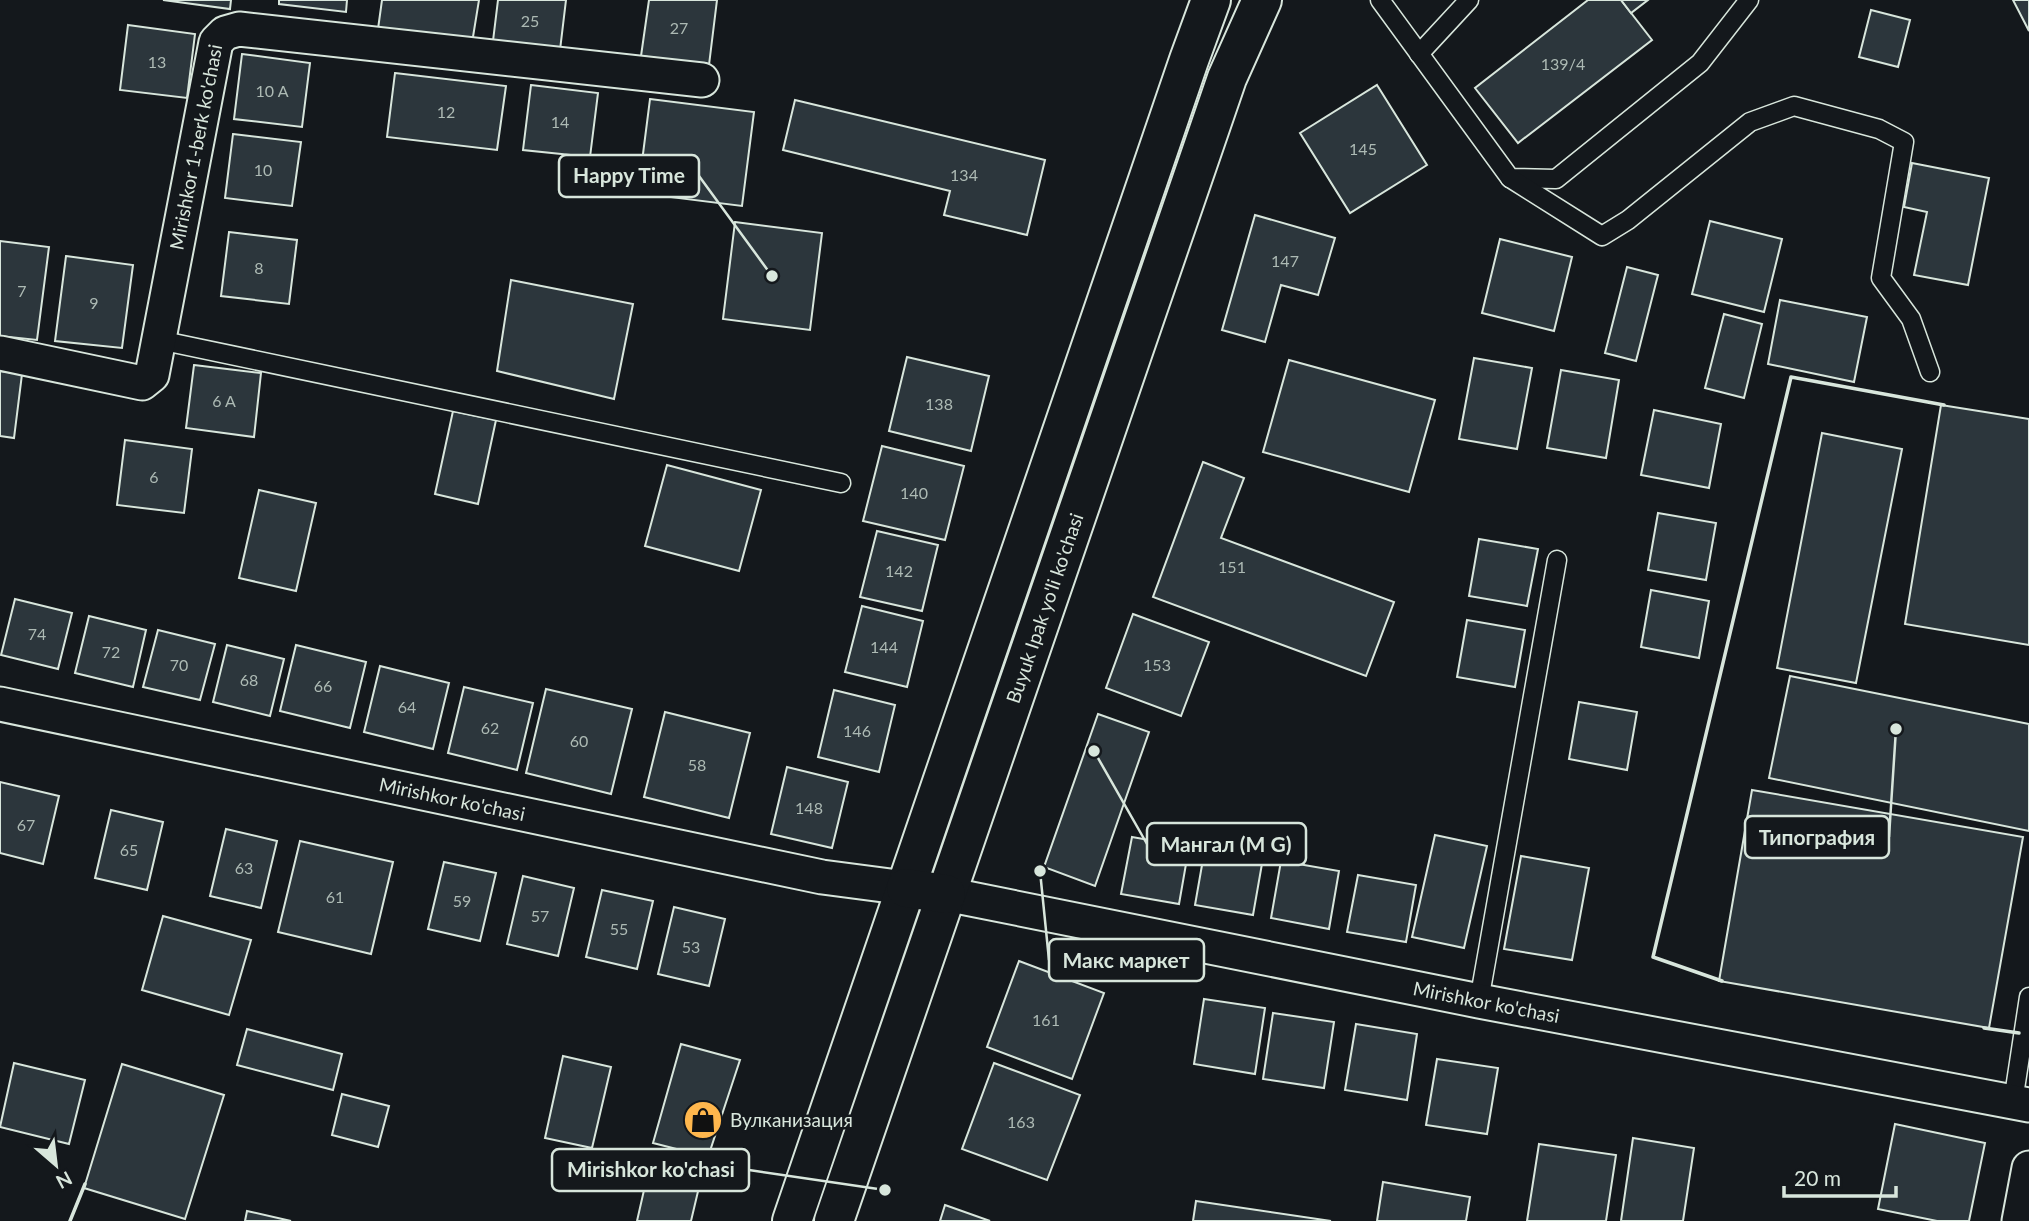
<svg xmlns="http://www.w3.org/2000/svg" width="2029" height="1221" font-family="Lato,sans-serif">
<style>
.building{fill:#2c363c;stroke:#d8e6dc;stroke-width:2}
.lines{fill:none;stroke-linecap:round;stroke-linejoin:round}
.lane-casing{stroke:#d8e6dc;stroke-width:21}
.street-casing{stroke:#d8e6dc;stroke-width:37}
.secondary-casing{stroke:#d8e6dc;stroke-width:42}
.primary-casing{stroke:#d8e6dc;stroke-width:42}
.lane{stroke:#14181c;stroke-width:18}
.street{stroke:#14181c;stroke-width:33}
.secondary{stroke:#14181c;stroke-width:38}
.primary{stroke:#14181c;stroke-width:38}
.wall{stroke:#d8e6dc;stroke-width:3.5}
.labels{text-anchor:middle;stroke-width:5;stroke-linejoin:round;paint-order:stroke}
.number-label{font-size:16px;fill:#adbab4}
.street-label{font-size:19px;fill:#d8e6dc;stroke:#14181c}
.poi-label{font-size:19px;fill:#d8e6dc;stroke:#14181c;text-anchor:start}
.leader{fill:none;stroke:#d8e6dc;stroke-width:2.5}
.callout-dot{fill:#d8e6dc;stroke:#14181c;stroke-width:2.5}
.callout{fill:#14181c;stroke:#d8e6dc;stroke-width:2.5}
.callout-label{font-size:21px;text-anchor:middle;font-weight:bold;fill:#d8e6dc}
</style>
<rect width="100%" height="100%" fill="#14181c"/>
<g class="building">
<path d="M 163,0 L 231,0 L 230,9 Z"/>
<path d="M 279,0 L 347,0 L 346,12 L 279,4 Z"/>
<path d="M 382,0 L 479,0 L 472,43 L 378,29 Z"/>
<path d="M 498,0 L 566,0 L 560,50 L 493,41 Z"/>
<path d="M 649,0 L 717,0 L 709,65 L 641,56 Z"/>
<path d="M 1588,0 L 1621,0 L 1652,40 L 1518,143 L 1475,88 Z"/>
<path d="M 1621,0 L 1648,0 L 1631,13 Z"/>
<path d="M 2013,0 L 2029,0 L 2029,31 Z"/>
<path d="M 1871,10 L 1910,20 L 1898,67 L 1859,57 Z"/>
<path d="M 128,25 L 195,34 L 187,98 L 120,90 Z"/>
<path d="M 242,54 L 310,63 L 302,127 L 234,119 Z"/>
<path d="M 395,73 L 506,86 L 497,150 L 387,137 Z"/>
<path d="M 531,85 L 598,93 L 590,157 L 523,150 Z"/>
<path d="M 1377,85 L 1427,165 L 1350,213 L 1300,133 Z"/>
<path d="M 650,99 L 754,112 L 742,206 L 638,193 Z"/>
<path d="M 795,100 L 1045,160 L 1027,235 L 944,215 L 950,191 L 783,150 Z"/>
<path d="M 233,134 L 301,142 L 292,206 L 225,198 Z"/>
<path d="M 1912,163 L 1989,178 L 1968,285 L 1914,275 L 1927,212 L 1904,207 Z"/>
<path d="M 1255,215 L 1335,238 L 1318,295 L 1281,285 L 1265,342 L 1222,330 Z"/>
<path d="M 1710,221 L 1782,239 L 1764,312 L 1692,294 Z"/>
<path d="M 735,222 L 822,233 L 810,330 L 723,319 Z"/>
<path d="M 229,232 L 297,240 L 289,304 L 221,296 Z"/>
<path d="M 1500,239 L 1572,257 L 1554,331 L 1482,313 Z"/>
<path d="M 0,241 L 49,247 L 37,340 L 0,336 Z"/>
<path d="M 66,256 L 133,265 L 122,348 L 55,341 Z"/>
<path d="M 1627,267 L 1658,275 L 1636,361 L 1605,353 Z"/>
<path d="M 511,280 L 633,304 L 614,399 L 497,371 Z"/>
<path d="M 1780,300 L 1867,317 L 1854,382 L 1768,364 Z"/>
<path d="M 1724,314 L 1762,324 L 1744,398 L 1705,388 Z"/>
<path d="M 907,357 L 989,376 L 971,451 L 889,431 Z"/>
<path d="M 1474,358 L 1532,368 L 1517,449 L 1459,439 Z"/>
<path d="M 1289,360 L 1435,400 L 1409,492 L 1263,452 Z"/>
<path d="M 194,365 L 261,373 L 254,437 L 186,428 Z"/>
<path d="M 1561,370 L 1619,380 L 1606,458 L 1547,448 Z"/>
<path d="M 0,371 L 22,374 L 14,438 L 0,436 Z"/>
<path d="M 1941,405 L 2029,419 L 2029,645 L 1905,624 Z"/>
<path d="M 1654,410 L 1721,424 L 1709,488 L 1641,475 Z"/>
<path d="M 453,411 L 496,420 L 478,504 L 435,494 Z"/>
<path d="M 1822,433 L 1902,449 L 1856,683 L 1777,668 Z"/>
<path d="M 125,440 L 192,449 L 184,513 L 117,505 Z"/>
<path d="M 882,446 L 964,466 L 945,540 L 863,521 Z"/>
<path d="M 1203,462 L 1244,478 L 1221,538 L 1394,602 L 1366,676 L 1153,597 Z"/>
<path d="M 667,465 L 761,490 L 739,571 L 645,546 Z"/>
<path d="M 259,490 L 316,503 L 296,591 L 239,578 Z"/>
<path d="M 1658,513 L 1716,523 L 1706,580 L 1648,570 Z"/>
<path d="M 877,531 L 938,545 L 922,611 L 860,597 Z"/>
<path d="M 1479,539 L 1538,549 L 1527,606 L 1469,596 Z"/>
<path d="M 1651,590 L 1709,601 L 1699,658 L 1641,647 Z"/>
<path d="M 15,599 L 72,613 L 58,669 L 1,655 Z"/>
<path d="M 862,606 L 923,621 L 907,687 L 845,672 Z"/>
<path d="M 1133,614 L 1209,642 L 1181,716 L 1106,688 Z"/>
<path d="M 89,616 L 146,630 L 133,687 L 75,673 Z"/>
<path d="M 1467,620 L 1525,630 L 1515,687 L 1457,677 Z"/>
<path d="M 158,630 L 215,644 L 200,700 L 143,687 Z"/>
<path d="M 227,645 L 284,659 L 270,716 L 213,702 Z"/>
<path d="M 296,645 L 366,662 L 350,728 L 280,711 Z"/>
<path d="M 380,666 L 449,683 L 433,749 L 364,732 Z"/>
<path d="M 1790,676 L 2029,724 L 2029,831 L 1769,778 Z"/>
<path d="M 464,687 L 533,703 L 517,770 L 448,753 Z"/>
<path d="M 546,689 L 632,709 L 611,794 L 526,773 Z"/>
<path d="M 834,690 L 895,705 L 879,772 L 818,757 Z"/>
<path d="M 1579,702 L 1637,712 L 1627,770 L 1569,759 Z"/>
<path d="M 665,712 L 750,733 L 729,818 L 644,797 Z"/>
<path d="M 1098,714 L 1149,732 L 1095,886 L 1044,867 Z"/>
<path d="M 787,767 L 848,782 L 832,848 L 771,834 Z"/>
<path d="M 0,782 L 59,796 L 43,864 L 0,853 Z"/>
<path d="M 1752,790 L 2023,837 L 1989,1028 L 1719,981 Z"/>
<path d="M 111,810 L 163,822 L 147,890 L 95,878 Z"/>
<path d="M 226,829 L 277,841 L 261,908 L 210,896 Z"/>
<path d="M 1435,835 L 1487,846 L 1464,948 L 1412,937 Z"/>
<path d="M 1132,837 L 1189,847 L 1179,904 L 1121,894 Z"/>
<path d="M 300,841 L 393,862 L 371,954 L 278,932 Z"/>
<path d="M 1205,848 L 1263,858 L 1253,915 L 1195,905 Z"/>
<path d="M 1521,856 L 1589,868 L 1572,960 L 1504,949 Z"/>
<path d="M 1281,861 L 1339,871 L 1329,929 L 1271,918 Z"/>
<path d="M 444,862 L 496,873 L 480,941 L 428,929 Z"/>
<path d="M 1358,875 L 1416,885 L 1406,942 L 1347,932 Z"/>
<path d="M 523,876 L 574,888 L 558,956 L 507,944 Z"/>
<path d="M 602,890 L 653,901 L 637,969 L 586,957 Z"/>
<path d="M 674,907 L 725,919 L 709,986 L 658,974 Z"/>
<path d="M 163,916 L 251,940 L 229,1015 L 142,990 Z"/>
<path d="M 1019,961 L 1104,993 L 1072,1079 L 987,1047 Z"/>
<path d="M 1204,999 L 1265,1008 L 1255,1074 L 1194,1064 Z"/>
<path d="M 1273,1013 L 1334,1022 L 1324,1088 L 1263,1079 Z"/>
<path d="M 1356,1024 L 1417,1034 L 1407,1100 L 1345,1090 Z"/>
<path d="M 247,1029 L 342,1054 L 333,1090 L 237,1065 Z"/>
<path d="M 681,1044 L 740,1060 L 708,1157 L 653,1143 Z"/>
<path d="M 563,1056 L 611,1067 L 592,1148 L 545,1138 Z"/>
<path d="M 1437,1059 L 1498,1068 L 1487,1134 L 1426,1125 Z"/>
<path d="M 14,1063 L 85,1080 L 69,1144 L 0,1127 Z"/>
<path d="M 994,1063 L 1080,1095 L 1047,1180 L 962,1149 Z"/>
<path d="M 122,1064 L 224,1095 L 185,1219 L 84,1188 Z"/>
<path d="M 342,1094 L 389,1106 L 378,1147 L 332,1135 Z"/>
<path d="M 1895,1124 L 1985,1143 L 1969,1221 L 1937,1221 L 1878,1209 Z"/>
<path d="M 1633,1138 L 1694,1148 L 1683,1221 L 1621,1221 Z"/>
<path d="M 1539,1144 L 1616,1155 L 1606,1221 L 1527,1221 Z"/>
<path d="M 652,1155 L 704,1166 L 691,1221 L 637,1221 Z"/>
<path d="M 1383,1182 L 1470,1197 L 1466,1221 L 1377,1221 Z"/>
<path d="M 1196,1201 L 1331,1221 L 1193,1221 Z"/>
<path d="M 945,1205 L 990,1221 L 940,1221 Z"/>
<path d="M 247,1211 L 291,1221 L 245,1221 Z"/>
</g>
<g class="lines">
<g class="lane-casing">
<g id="lane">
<path d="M 1380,0 L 1510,178 L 1556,179 L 1700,63 L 1749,0"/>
<path d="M 1419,54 L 1469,0"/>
<path d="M 1510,178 L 1602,236 L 1628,220 L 1750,122 L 1794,106 L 1879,129 L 1904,142 L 1881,278 L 1911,319 L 1930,372"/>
<path d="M 159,340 L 841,483"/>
<path d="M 1479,1001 L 1557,560"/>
<path d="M 2013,1102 L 2029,997"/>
</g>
</g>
<g class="street-casing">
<g id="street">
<path id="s1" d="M 0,353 L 142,383 L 152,375 L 216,42 L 225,33 L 239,29 L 702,80"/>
<path id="s2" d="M 0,704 L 822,877 L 906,888"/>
<path id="s3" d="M 946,894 L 1479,1001 L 2029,1105"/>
<path d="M 2019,1221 L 2029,1168"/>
</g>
</g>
<g class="secondary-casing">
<g id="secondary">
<path d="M 792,1221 L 1189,60 L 1211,0"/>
<path id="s4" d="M 834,1221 L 1227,78 L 1262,0"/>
</g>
</g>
<g class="primary-casing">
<path id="primary" d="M 906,888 L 946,894"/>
</g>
<use href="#lane" class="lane"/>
<use href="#street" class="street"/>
<use href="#secondary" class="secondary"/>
<use href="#primary" class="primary"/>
<g class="wall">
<path d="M 1722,981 L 1653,957 L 1791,377 L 1944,405"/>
<path d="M 1984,1028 L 2019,1033"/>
<path d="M 70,1221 L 85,1184"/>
</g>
</g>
<defs>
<g id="shop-disc" transform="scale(2.0125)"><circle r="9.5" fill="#ffb74d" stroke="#14181c"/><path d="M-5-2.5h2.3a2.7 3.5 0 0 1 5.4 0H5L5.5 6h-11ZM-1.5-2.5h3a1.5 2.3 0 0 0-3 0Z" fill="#111"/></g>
</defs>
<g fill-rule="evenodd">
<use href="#shop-disc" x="703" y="1120"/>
</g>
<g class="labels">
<g class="number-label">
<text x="530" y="27">25</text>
<text x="679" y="34">27</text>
<text x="157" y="68">13</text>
<text x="1563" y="70">139/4</text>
<text x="272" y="97">10 A</text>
<text x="446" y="118">12</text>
<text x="560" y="128">14</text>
<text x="1363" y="155">145</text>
<text x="263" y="176">10</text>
<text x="964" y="181">134</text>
<text x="1285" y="267">147</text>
<text x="259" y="274">8</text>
<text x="22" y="297">7</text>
<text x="94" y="309">9</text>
<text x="224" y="407">6 A</text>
<text x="939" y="410">138</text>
<text x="154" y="483">6</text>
<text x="914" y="499">140</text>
<text x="1232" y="573">151</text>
<text x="899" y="577">142</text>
<text x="37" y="640">74</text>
<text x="884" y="653">144</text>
<text x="111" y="658">72</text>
<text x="179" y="671">70</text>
<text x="1157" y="671">153</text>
<text x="249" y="686">68</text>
<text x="323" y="692">66</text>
<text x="407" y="713">64</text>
<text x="490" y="734">62</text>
<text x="857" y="737">146</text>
<text x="579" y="747">60</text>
<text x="697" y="771">58</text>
<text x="809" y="814">148</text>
<text x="26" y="831">67</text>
<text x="129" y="856">65</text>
<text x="244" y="874">63</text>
<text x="335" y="903">61</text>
<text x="462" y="907">59</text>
<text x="540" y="922">57</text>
<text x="619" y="935">55</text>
<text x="691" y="953">53</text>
<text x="1046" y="1026">161</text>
<text x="1021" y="1128">163</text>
</g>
<g class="street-label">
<text dy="7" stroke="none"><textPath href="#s1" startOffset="390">Mirishkor 1-berk ko'chasi</textPath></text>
<text dy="7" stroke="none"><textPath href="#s4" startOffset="648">Buyuk Ipak yo'li ko'chasi</textPath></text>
<text dy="7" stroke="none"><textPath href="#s2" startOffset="462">Mirishkor ko'chasi</textPath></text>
<text dy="7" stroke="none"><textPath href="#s3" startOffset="551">Mirishkor ko'chasi</textPath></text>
</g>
<g class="poi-label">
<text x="730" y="1127">Вулканизация</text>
</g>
</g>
<path class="leader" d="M772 276L699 176M1896 729L1889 837M1094 751L1147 844M1040 871L1049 960M885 1190L749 1170"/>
<g class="callout-dot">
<circle cx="772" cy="276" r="7"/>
<circle cx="1896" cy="729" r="7"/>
<circle cx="1094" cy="751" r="7"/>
<circle cx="1040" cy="871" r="7"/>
<circle cx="885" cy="1190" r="7"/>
</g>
<g class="callout">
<rect x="559" y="155" width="140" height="42" rx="7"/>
<rect x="1745" y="816" width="144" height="42" rx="7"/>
<rect x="1147" y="823" width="159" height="42" rx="7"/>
<rect x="1049" y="939" width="155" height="42" rx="7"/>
<rect x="552" y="1149" width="197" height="42" rx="7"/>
</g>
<g class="callout-label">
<text x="629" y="183">Happy Time</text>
<text x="1817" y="845">Типография</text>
<text x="1226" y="852">Мангал (M G)</text>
<text x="1126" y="968">Макс маркет</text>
<text x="651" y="1177">Mirishkor ko'chasi</text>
</g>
<g transform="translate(56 1165) rotate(152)" stroke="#14181c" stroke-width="5" paint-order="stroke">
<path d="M0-5L12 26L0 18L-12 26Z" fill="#d8e6dc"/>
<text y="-10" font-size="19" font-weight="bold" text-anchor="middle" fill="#d8e6dc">N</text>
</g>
<path d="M1784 1186v10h112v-10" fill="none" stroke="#d8e6dc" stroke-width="3.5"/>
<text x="1794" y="1186" font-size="21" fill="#d8e6dc" stroke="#14181c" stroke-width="5" paint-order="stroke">20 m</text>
</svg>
